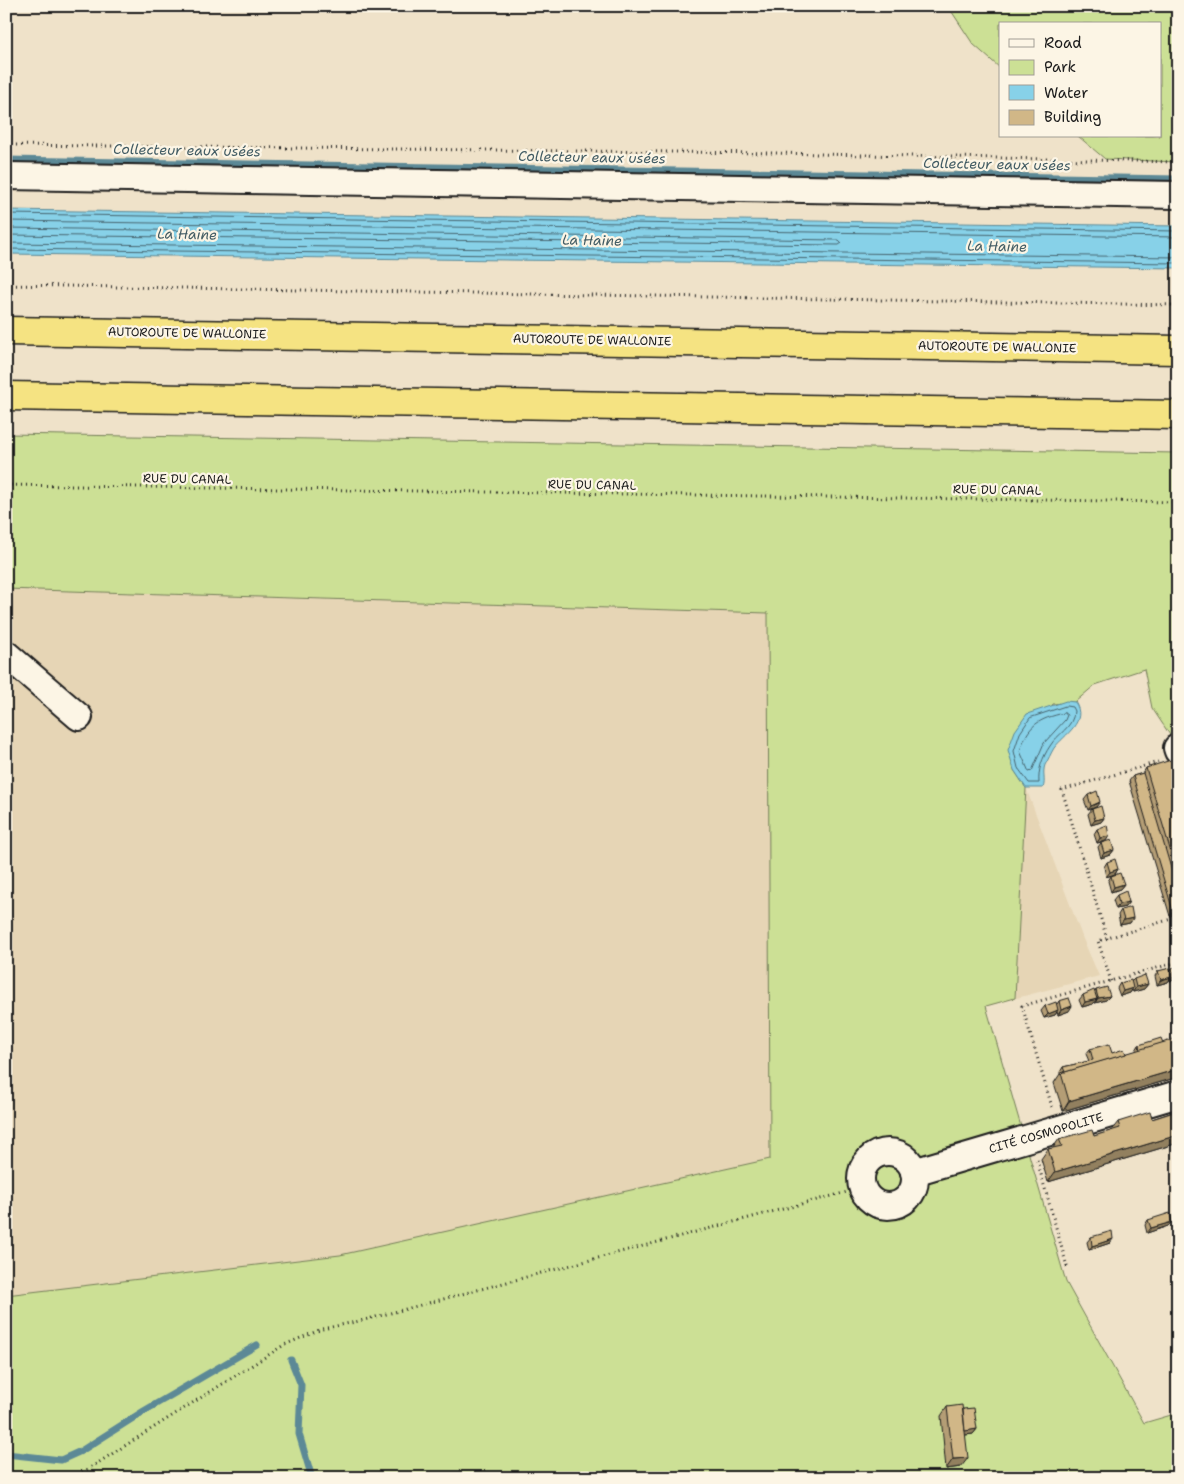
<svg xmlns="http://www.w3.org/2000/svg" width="1184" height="1484" font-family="'Shantell Sans',sans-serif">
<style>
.built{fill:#e6d5b5}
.green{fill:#cce095;stroke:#747e58}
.water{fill:#87d1e8;stroke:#5c8996}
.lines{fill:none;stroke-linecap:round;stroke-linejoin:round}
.shore{stroke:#47646e;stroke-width:1}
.stream{stroke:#5c8996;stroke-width:7}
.minor-casing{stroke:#1c1c1c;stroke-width:30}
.highway-casing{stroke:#1c1c1c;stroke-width:31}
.path{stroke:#1c1c1c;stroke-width:3;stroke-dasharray:1 4;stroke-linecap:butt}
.minor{stroke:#fcf5e5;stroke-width:26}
.highway{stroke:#f5e382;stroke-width:28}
.wall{fill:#b49d74;stroke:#1c1c1c}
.shaded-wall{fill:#92805e;stroke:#1c1c1c}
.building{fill:#d1b787;stroke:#1c1c1c}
.labels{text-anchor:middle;stroke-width:4.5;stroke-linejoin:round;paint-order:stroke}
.street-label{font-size:12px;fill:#1c1c1c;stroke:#fcf5e5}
.water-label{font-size:14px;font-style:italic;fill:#415b63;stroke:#fcf5e5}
</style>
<rect width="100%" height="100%" fill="#efe2c9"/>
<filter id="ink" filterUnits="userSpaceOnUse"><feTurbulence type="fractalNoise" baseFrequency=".02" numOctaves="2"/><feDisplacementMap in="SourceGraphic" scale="10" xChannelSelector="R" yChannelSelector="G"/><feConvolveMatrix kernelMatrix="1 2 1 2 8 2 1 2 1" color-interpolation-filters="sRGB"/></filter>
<g filter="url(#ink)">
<path class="built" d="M 6,589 L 768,613 L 1095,685 L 1075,702 L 1026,788 L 1083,939 L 1099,976 L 986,1006 L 770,1160 L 6,1478 Z"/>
<g class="green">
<path d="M 948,6 L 1178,6 L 1178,162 L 1105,159 L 1078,136 L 1160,136 L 1160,24 L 1000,24 L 1000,68 L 973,44 Z"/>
<path d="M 6,434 L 1178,453 L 1178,747 L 1152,708 L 1144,669 L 1095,685 L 1075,702 L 1053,704 L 1014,770 L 1026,788 L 1015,998 L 986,1006 L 1066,1282 L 1144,1423 L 1178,1413 L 1178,1478 L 6,1478 L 6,1295 L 340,1255 L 770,1159 L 768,613 L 6,589 Z"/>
</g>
<g class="water">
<path d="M 6,210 L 1178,226 L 1178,268 L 6,254 Z"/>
<path d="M 1066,701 L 1075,702 C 1088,722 1065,734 1054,748 C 1051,753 1048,760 1045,765 C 1042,773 1046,781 1043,788 L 1026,788 L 1014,770 L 1008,750 L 1015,731 L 1027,714 Z"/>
</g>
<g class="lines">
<g class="shore">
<path d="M 6,214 L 1178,231"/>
<path d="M 6,221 L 1178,237"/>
<path d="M 6,228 L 839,240 L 842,243 L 839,245 L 6,235"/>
<path d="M 6,243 L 1178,257"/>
<path d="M 6,249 L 1178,263"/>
<path d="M 1066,706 L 1072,707 L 1074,711 C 1074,727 1057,734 1050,746 C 1042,758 1038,770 1039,783 L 1029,783 L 1018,768 L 1014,751 L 1020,733 L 1030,718 Z"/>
<path d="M 1064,713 L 1067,715 L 1065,720 L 1044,743 L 1032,771 L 1029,772 L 1020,751 C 1028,725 1038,719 1064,713 Z"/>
</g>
<g class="stream">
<path d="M 6,160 L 1178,179"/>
<path d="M 291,1360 L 301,1385 L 299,1434 L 312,1478"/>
<path d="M 6,1454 L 61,1460 L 81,1451 L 144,1411 L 257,1345"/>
</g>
<g class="minor-casing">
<g id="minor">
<path d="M 6,176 L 1178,195"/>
<path d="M 6,654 L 79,717"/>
<path d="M 1177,748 L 1178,751"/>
<circle cx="888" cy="1179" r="27"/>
<path d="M 914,1172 L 1178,1094"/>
</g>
</g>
<g class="highway-casing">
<g id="highway">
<path d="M 6,331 L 1178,350"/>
<path d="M 6,396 L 1178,415"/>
</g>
</g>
<g class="path">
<path d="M 6,145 L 775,153 L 1178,162"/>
<path d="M 6,285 L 1178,305"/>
<path d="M 6,485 L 1178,502"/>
<path d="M 1107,939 L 1062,790 L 1158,762"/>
<path d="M 1111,981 L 1098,941 L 1178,917"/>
<path d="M 1052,1107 L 1022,1006 L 1178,962"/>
<path d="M 1037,1160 L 1068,1270"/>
<path d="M 74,1478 L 284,1345 L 322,1329 L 364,1320 L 862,1188"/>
</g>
<use href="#minor" class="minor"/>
<use href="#highway" class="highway"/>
</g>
<g class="wall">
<path d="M 1178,761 L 1178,913 L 1170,916 L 1129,781 L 1133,776 L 1143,773 L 1146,768 Z"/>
<path d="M 1088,795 L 1096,807 L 1088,810 L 1084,800 Z"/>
<path d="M 1092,809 L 1104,818 L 1101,822 L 1091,825 L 1088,814 Z"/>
<path d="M 1097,829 L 1106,841 L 1097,843 L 1094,834 Z"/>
<path d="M 1101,843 L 1114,850 L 1110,855 L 1101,858 L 1098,847 Z"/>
<path d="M 1107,862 L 1118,869 L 1115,874 L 1106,877 L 1104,867 Z"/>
<path d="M 1111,876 L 1124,884 L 1120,889 L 1111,892 L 1108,881 Z"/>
<path d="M 1117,895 L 1129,902 L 1125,907 L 1116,909 L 1113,900 Z"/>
<path d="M 1121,910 L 1133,918 L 1130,923 L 1120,925 L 1118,915 Z"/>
<path d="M 1178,966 L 1178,979 L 1170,981 L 1170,979 L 1168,982 L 1157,985 L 1155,976 L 1158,971 L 1170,971 L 1172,968 Z"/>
<path d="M 1134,979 L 1148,984 L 1144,989 L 1133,992 L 1132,990 L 1130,993 L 1120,996 L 1117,988 L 1120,983 L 1132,981 Z"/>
<path d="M 1096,990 L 1106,1000 L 1095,1003 L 1095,1002 L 1093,1004 L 1082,1007 L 1079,1000 L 1083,995 L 1095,992 Z"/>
<path d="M 1059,1001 L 1069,1011 L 1058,1015 L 1057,1012 L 1055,1015 L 1044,1018 L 1041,1011 L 1045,1006 L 1057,1004 Z"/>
<path d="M 1178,1033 L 1178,1077 L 1063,1111 L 1054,1083 L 1060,1074 L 1060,1072 L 1063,1067 L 1089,1061 L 1086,1054 L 1090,1049 L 1112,1053 L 1126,1054 L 1136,1051 L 1136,1050 L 1139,1045 L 1163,1043 L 1174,1040 L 1173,1038 Z"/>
<path d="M 1178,1104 L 1178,1143 L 1048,1182 L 1041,1159 L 1048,1149 L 1053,1148 L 1059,1139 L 1094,1136 L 1111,1131 L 1118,1122 L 1152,1119 L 1170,1113 L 1176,1105 Z"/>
<path d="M 1148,1220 L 1172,1222 L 1168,1226 L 1147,1233 L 1145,1225 Z"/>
<path d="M 1091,1237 L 1110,1243 L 1089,1250 L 1087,1242 Z"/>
<path d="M 947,1407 L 963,1409 L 977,1429 L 973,1434 L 965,1435 L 961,1467 L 946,1469 L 941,1416 Z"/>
</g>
<g class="shaded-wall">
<path d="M 1100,802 L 1096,807 L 1088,810 L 1091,806 Z"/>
<path d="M 1104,818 L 1101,822 L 1091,825 L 1095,820 Z"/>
<path d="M 1109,836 L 1106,841 L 1097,843 L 1100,838 Z"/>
<path d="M 1114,850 L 1110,855 L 1101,858 L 1104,853 Z"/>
<path d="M 1118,869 L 1115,874 L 1106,877 L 1110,872 Z"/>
<path d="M 1124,884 L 1120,889 L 1111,892 L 1114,887 Z"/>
<path d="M 1129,902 L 1125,907 L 1116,909 L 1119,904 Z"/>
<path d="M 1178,910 L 1178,913 L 1170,916 L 1173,911 Z"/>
<path d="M 1133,918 L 1130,923 L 1120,925 L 1124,920 Z"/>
<path d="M 1178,975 L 1178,979 L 1170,981 L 1174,976 Z"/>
<path d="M 1171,977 L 1168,982 L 1157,985 L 1161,980 Z"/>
<path d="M 1148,984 L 1144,989 L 1133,992 L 1136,987 Z"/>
<path d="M 1133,988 L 1130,993 L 1120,996 L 1123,991 Z"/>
<path d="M 1110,996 L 1106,1000 L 1095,1003 L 1098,998 Z"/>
<path d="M 1097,999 L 1093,1004 L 1082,1007 L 1085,1002 Z"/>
<path d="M 1072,1006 L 1069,1011 L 1058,1015 L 1061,1010 Z"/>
<path d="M 1058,1010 L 1055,1015 L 1044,1018 L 1048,1014 Z"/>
<path d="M 1178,1069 L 1178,1077 L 1063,1111 L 1069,1101 Z"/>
<path d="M 1178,1135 L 1178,1143 L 1048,1182 L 1055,1172 Z"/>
<path d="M 1172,1222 L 1168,1226 L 1147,1233 L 1151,1228 Z"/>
<path d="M 1113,1239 L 1110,1243 L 1089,1250 L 1092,1246 Z"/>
<path d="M 977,1429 L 973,1434 L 957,1436 L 961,1431 Z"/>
<path d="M 968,1458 L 961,1467 L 946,1469 L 953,1459 Z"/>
</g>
<g class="building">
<path d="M 1177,758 L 1178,761 L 1178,876 L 1146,768 Z"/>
<path d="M 1143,773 L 1178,892 L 1178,910 L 1173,911 L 1133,776 Z"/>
<path d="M 1097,791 L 1100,802 L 1091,806 L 1088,795 Z"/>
<path d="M 1101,806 L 1104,818 L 1095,820 L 1092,809 Z"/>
<path d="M 1107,825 L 1109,836 L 1100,838 L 1097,829 Z"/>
<path d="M 1111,840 L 1114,850 L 1104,853 L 1101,843 Z"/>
<path d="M 1115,859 L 1118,869 L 1110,872 L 1107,862 Z"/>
<path d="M 1120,873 L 1124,884 L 1114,887 L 1111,876 Z"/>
<path d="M 1126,891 L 1129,902 L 1119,904 L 1117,895 Z"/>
<path d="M 1131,907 L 1133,918 L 1124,920 L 1121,910 Z"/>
<path d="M 1178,966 L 1178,975 L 1174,976 L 1172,968 Z"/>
<path d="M 1170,968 L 1171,977 L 1161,980 L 1158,971 Z"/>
<path d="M 1145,975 L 1148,984 L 1136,987 L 1134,979 Z"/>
<path d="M 1131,980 L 1133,988 L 1123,991 L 1120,983 Z"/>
<path d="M 1107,987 L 1110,996 L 1098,998 L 1096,990 Z"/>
<path d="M 1094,990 L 1097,999 L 1085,1002 L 1083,995 Z"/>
<path d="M 1069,998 L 1072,1006 L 1061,1010 L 1059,1001 Z"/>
<path d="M 1056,1002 L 1058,1010 L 1048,1014 L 1045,1006 Z"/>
<path d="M 1161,1038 L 1163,1043 L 1140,1050 L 1139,1045 Z"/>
<path d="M 1178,1038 L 1178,1069 L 1069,1101 L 1061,1073 Z"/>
<path d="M 1109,1044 L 1112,1053 L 1124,1049 L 1126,1054 L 1065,1072 L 1063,1067 L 1093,1060 L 1090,1049 Z"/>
<path d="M 1178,1104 L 1178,1135 L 1055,1172 L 1048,1149 L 1062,1146 L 1059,1139 L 1092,1130 L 1094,1136 L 1120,1128 L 1118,1122 L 1150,1112 L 1152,1119 L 1177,1111 L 1176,1105 Z"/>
<path d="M 1170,1213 L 1172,1222 L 1151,1228 L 1148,1220 Z"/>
<path d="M 1112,1231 L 1113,1239 L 1092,1246 L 1091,1237 Z"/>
<path d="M 962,1405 L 968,1458 L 953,1459 L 947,1407 Z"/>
<path d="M 974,1408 L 977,1429 L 965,1431 L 963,1409 Z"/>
</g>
</g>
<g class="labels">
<g class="street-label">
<text transform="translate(187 333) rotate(1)" y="4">AUTOROUTE DE WALLONIE</text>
<text transform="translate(592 340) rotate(1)" y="4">AUTOROUTE DE WALLONIE</text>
<text transform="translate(997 347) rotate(1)" y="4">AUTOROUTE DE WALLONIE</text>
<text transform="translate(187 479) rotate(1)" y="4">RUE DU CANAL</text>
<text transform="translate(592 485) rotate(1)" y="4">RUE DU CANAL</text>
<text transform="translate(997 490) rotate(1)" y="4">RUE DU CANAL</text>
<text transform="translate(1046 1133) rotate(-16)" y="4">CITÉ COSMOPOLITE</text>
</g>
<g class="water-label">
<text transform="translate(187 150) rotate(1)" y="5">Collecteur eaux usées</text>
<text transform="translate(592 157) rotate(1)" y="5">Collecteur eaux usées</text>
<text transform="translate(997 164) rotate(1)" y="5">Collecteur eaux usées</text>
<text transform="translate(187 234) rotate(1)" y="5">La Haine</text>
<text transform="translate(592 240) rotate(1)" y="5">La Haine</text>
<text transform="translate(997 246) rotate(1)" y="5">La Haine</text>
</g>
</g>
<rect width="1184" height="1484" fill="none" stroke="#fcf5e5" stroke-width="25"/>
<rect x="12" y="12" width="1159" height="1459" fill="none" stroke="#1c1c1c" stroke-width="2" filter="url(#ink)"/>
<rect x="999" y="22" width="162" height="115" fill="#fcf5e5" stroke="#a29e95"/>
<rect x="1009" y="39" width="25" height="8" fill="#fcf5e5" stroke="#a29e95"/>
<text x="1044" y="48" font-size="15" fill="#1c1c1c">Road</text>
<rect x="1009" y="60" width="25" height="15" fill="#cce095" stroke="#a29e95"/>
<text x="1044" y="72" font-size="15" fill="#1c1c1c">Park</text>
<rect x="1009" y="85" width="25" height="15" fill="#87d1e8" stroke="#a29e95"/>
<text x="1044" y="98" font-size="15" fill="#1c1c1c">Water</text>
<rect x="1009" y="110" width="25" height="15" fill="#d1b787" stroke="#a29e95"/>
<text x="1044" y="122" font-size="15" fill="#1c1c1c">Building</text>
</svg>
